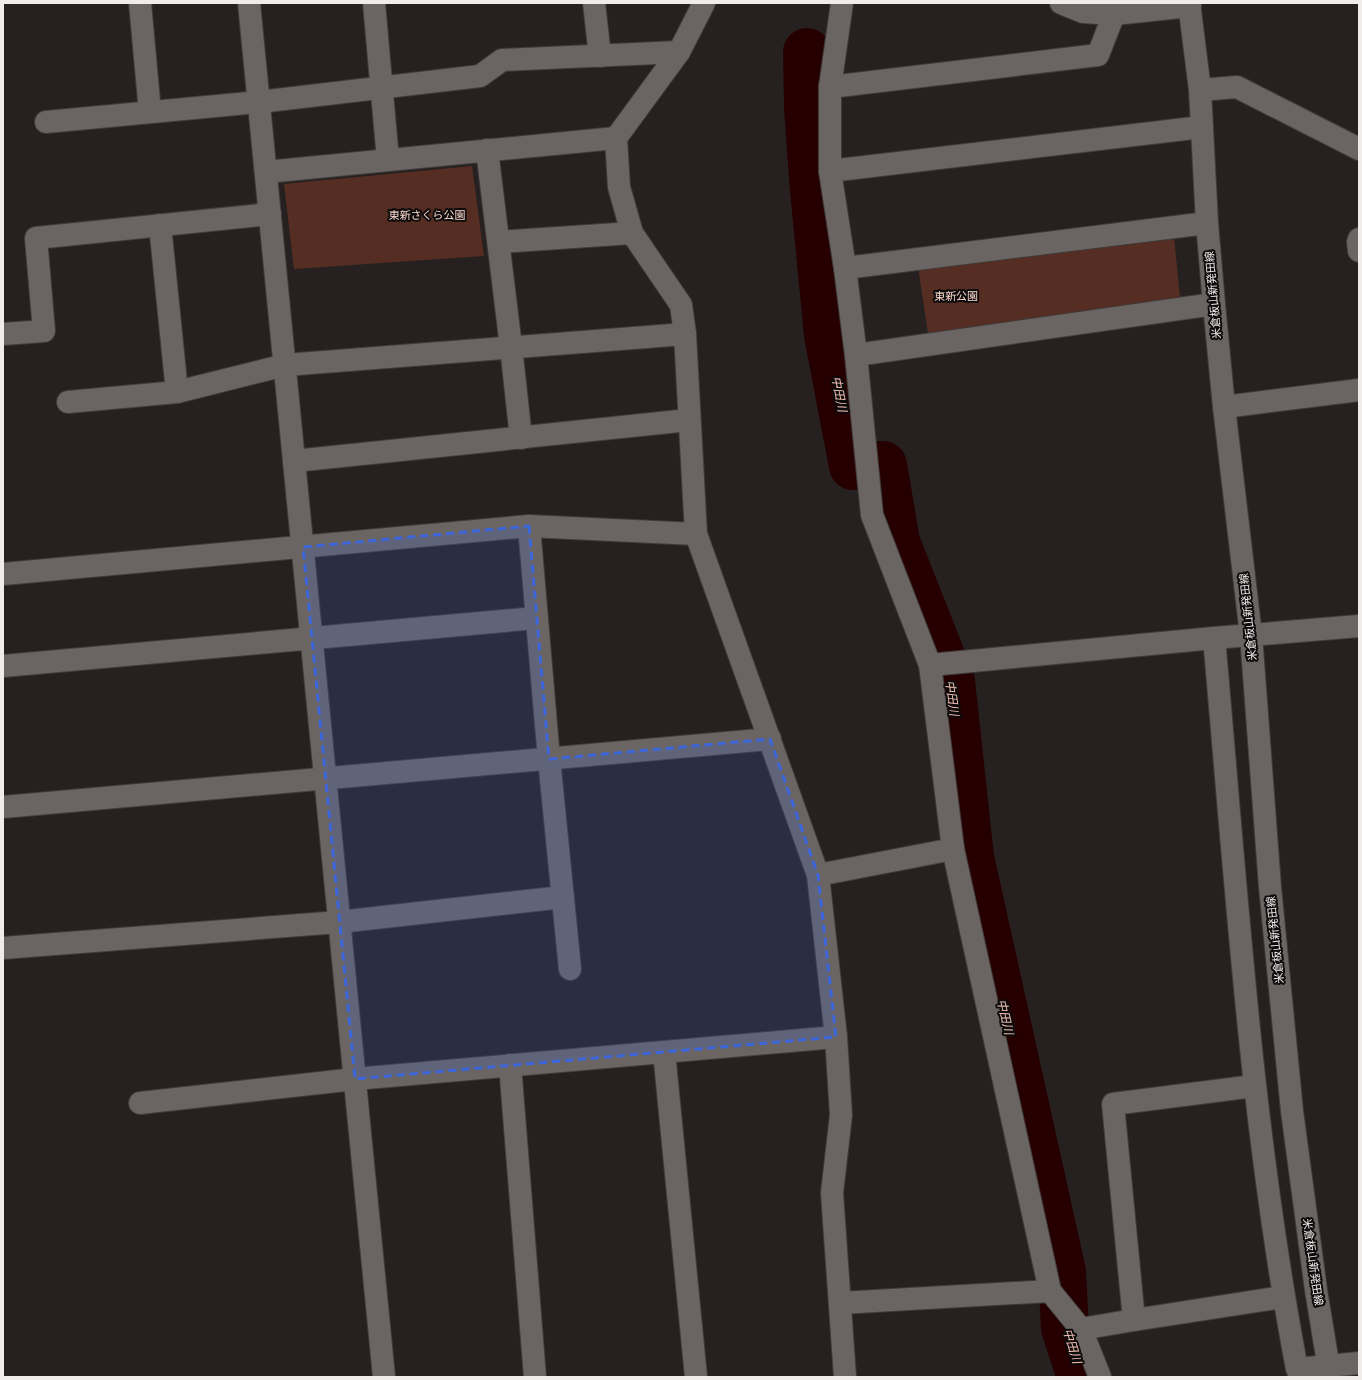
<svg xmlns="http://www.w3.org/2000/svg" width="1362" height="1380" font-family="'Space Grotesk','Noto Sans JP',sans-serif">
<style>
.green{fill:#552d22}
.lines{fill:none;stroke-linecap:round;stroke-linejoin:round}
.river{stroke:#260000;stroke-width:48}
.street-casing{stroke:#403c3b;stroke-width:24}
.secondary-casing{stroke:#403c3b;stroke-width:24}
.street{stroke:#6a6563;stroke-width:22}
.secondary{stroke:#6a6563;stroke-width:22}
.marked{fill:#3d66db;fill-opacity:0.2;stroke:#3d66db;stroke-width:3;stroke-dasharray:8 5;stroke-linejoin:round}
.labels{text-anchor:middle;stroke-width:4;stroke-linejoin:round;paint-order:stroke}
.park-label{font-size:11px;fill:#fcd9cf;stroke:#0d0b0b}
.street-label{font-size:11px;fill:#f0eceb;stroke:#0d0b0b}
.water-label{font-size:12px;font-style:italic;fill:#f5c2b5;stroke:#0d0b0b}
</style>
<rect width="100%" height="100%" fill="#262120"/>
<g class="green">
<path d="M 472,166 L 484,256 L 294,269 L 284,184 Z"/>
<path d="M 1174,236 L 1180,298 L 928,333 L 918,267 Z"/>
</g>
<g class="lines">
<path class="river" d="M 807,52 L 808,106 L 813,179 L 828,335 L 853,466 L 883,465 L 896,542 L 951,681 L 970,857 L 1062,1272 L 1065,1328 L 1081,1377"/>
<g class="street-casing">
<g id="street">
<path d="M 140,3 L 150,112"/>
<path d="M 249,3 L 384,1377"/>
<path d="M 374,3 L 388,160"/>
<path d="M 594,3 L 600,56"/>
<path d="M 704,3 L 679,52 L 616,138 L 619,187 L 632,233 L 681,305 L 685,334 L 696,534 L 818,875 L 836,1037 L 841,1115 L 832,1193 L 845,1377"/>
<path d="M 842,3 L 830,87 L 830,171 L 845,268 L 856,355 L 872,515 L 930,665 L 953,849 L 1050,1291 L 1081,1329 L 1100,1377"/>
<path d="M 830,87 L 1098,55 L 1114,14"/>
<path d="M 46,122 L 259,102 L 480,76 L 502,60 L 679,52"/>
<path d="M 487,150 L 511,347 L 521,438"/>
<path d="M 830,171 L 1202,127"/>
<path d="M 266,172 L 616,138"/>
<path d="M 160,225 L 177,392"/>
<path d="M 1359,239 L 1358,242 L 1359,251"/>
<path d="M 499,242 L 632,233"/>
<path d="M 845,268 L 1207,223"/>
<path d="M 3,334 L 44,331 L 36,238 L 270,214"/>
<path d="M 856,355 L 1214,304"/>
<path d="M 68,402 L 177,392 L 285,365 L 685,334"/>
<path d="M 294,461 L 689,420"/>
<path d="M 529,526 L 549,759 L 570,969"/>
<path d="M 3,574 L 529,526 L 696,534"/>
<path d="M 1214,638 C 1236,882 1251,1128 1297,1369 L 1359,1363"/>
<path d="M 930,665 L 1214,638 L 1359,626"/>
<path d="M 3,666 L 536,618"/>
<path d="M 3,807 L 770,739"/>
<path d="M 818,875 L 953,849"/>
<path d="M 3,948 L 339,922 L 563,897"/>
<path d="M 664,1052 L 696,1377"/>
<path d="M 510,1065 L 535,1377"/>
<path d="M 140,1103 L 355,1079 L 836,1037"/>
<path d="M 840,1303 L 1050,1291"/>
<path d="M 1134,1320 L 1113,1104 L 1254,1086"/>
<path d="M 1081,1329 L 1134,1320 L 1283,1297"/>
</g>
</g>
<g class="secondary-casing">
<g id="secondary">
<path d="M 1061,3 L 1083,12 L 1114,14 L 1190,6"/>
<path d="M 1189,3 L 1200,90 L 1207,223 L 1214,304 L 1224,407 L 1251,635 L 1270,887 L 1292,1111 L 1316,1290 L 1327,1357"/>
<path d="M 1200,90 L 1237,87 L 1359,149"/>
<path d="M 1224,407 L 1359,390"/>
</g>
</g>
<use href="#street" class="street"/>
<use href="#secondary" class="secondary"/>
</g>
<path class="marked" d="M 529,526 L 549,759 L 770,739 L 818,875 L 836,1037 L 355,1079 L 303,547 Z"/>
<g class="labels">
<g class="park-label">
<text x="427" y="219">東新さくら公園</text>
<text x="956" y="300">東新公園</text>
</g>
<g class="street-label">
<text transform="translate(1213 295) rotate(-95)" y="4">米倉板山新発田線</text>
<text transform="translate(1248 617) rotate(-96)" y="4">米倉板山新発田線</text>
<text transform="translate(1275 940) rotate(-96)" y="4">米倉板山新発田線</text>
<text transform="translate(1313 1262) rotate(82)" y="4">米倉板山新発田線</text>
</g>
<g class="water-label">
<text transform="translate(839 394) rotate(79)" y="4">中田川</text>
<text transform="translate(952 698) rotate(82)" y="4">中田川</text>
<text transform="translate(1005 1017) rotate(77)" y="4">中田川</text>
<text transform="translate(1072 1346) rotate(73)" y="4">中田川</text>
</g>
</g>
<rect width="1362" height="1380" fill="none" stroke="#f0eceb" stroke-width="8"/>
</svg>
